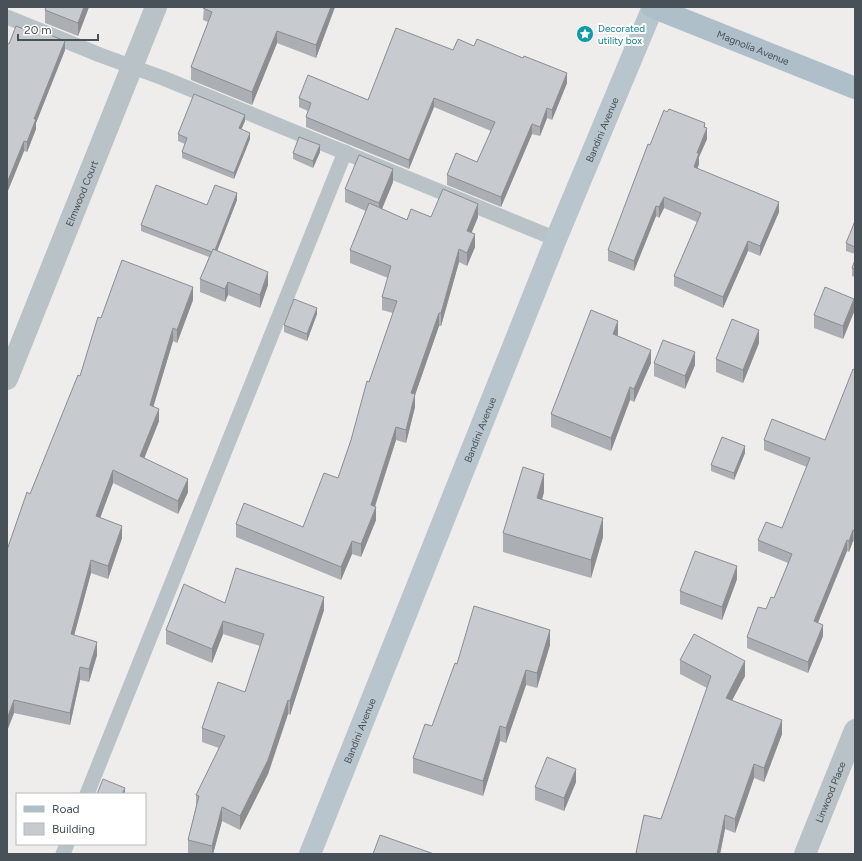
<svg xmlns="http://www.w3.org/2000/svg" width="862" height="861" font-family="Figtree,sans-serif">
<style>
.lines{fill:none;stroke-linecap:round;stroke-linejoin:round}
.lane{stroke:#b9c2c7;stroke-width:15}
.street{stroke:#b9c2c7;stroke-width:22}
.secondary{stroke:#b9c5cc;stroke-width:22}
.primary{stroke:#aebfc9;stroke-width:22}
.wall{fill:#abaeb2}
.shaded-wall{fill:#8b8d91}
.building{fill:#c7cacf;stroke:#8b8d91}
.labels{text-anchor:middle;stroke-width:4;stroke-linejoin:round;paint-order:stroke}
.culture-label{font-size:10px;fill:#0d838f;stroke:#fff;text-anchor:start}
.street-label{font-size:10px;fill:#475157;stroke:#fff}
</style>
<rect width="100%" height="100%" fill="#efecec"/>
<g class="lines">
<g class="lane">
<path d="M 7,17 L 100,55 L 163,78 L 556,239"/>
<path d="M 87,794 L 345,152"/>
<path d="M 63,854 L 67,844"/>
</g>
<g class="street">
<path id="s1" d="M 7,379 L 156,7"/>
<path id="s2" d="M 805,854 L 855,730"/>
</g>
<path class="secondary" id="s3" d="M 310,854 L 556,239 L 653,7"/>
<path class="primary" id="s4" d="M 652,7 L 855,88"/>
</g>
<g class="wall">
<path d="M 89,7 L 78,36 L 45,23 L 45,10 Z"/>
<path d="M 204,7 L 335,7 L 316,58 L 277,43 L 252,105 L 191,80 L 191,67 L 208,22 L 203,20 Z"/>
<path d="M 36,34 L 65,50 L 36,123 L 36,129 L 27,152 L 24,151 L 7,193 L 7,43 L 9,44 Z"/>
<path d="M 474,46 L 567,83 L 552,120 L 547,118 L 540,136 L 532,134 L 501,207 L 447,185 L 447,175 L 477,162 L 491,131 L 434,107 L 409,169 L 306,127 L 306,117 L 308,111 L 299,107 L 299,98 L 368,100 L 453,50 Z"/>
<path d="M 245,121 L 241,129 L 250,139 L 234,179 L 182,158 L 182,152 L 185,144 L 178,141 L 178,134 Z"/>
<path d="M 705,127 L 707,139 L 699,157 L 699,164 L 697,169 L 779,212 L 760,256 L 748,251 L 723,308 L 674,286 L 674,276 L 697,222 L 664,208 L 659,218 L 656,216 L 634,271 L 608,261 L 608,250 L 650,145 Z"/>
<path d="M 320,152 L 313,168 L 293,159 L 293,153 Z"/>
<path d="M 393,182 L 382,209 L 407,220 L 431,217 L 478,217 L 471,233 L 475,247 L 467,266 L 459,262 L 441,326 L 439,326 L 415,395 L 415,407 L 406,443 L 396,440 L 375,507 L 376,520 L 361,557 L 352,554 L 341,580 L 236,537 L 236,524 L 303,527 L 338,478 L 351,440 L 369,382 L 393,313 L 382,310 L 382,297 L 388,278 L 350,263 L 350,250 L 366,211 L 345,202 L 345,189 Z"/>
<path d="M 237,200 L 217,251 L 268,285 L 260,308 L 228,295 L 225,302 L 200,292 L 200,279 L 209,257 L 141,231 L 141,225 L 207,205 Z"/>
<path d="M 855,221 L 855,254 L 846,251 L 846,243 Z"/>
<path d="M 855,260 L 855,277 L 852,276 L 852,268 Z"/>
<path d="M 193,300 L 177,343 L 173,341 L 153,406 L 159,421 L 144,458 L 188,492 L 178,514 L 113,483 L 100,518 L 122,538 L 108,579 L 91,573 L 74,635 L 97,655 L 89,682 L 80,680 L 70,725 L 14,713 L 7,731 L 7,550 L 80,376 L 101,318 Z"/>
<path d="M 854,312 L 843,339 L 814,328 L 814,315 Z"/>
<path d="M 317,314 L 307,341 L 284,332 L 284,325 Z"/>
<path d="M 618,334 L 617,336 L 651,363 L 634,402 L 630,400 L 611,451 L 551,427 L 551,414 Z"/>
<path d="M 759,343 L 743,383 L 716,372 L 716,359 Z"/>
<path d="M 654,363 L 695,365 L 685,389 L 654,376 Z"/>
<path d="M 855,370 L 855,542 L 853,541 L 849,552 L 847,551 L 818,623 L 823,636 L 808,673 L 747,648 L 747,637 L 774,598 L 788,563 L 758,551 L 758,540 L 782,528 L 807,467 L 764,450 L 764,440 L 825,440 Z"/>
<path d="M 745,453 L 734,480 L 711,471 L 711,465 Z"/>
<path d="M 544,492 L 542,499 L 603,537 L 591,578 L 503,552 L 503,533 Z"/>
<path d="M 737,579 L 722,620 L 680,604 L 680,591 Z"/>
<path d="M 225,603 L 324,610 L 290,715 L 288,714 L 268,774 L 240,830 L 222,821 L 213,854 L 190,854 L 188,853 L 188,840 L 196,806 L 196,795 L 219,748 L 202,742 L 202,728 L 245,692 L 260,646 L 223,634 L 212,663 L 166,644 L 166,630 Z"/>
<path d="M 550,645 L 537,688 L 526,685 L 506,743 L 500,741 L 483,796 L 413,773 L 413,758 L 432,726 L 457,664 Z"/>
<path d="M 680,660 L 745,676 L 732,700 L 782,734 L 764,782 L 754,778 L 735,833 L 725,829 L 720,854 L 636,854 L 644,815 L 661,819 L 707,688 L 680,674 Z"/>
<path d="M 576,782 L 564,811 L 535,800 L 535,787 Z"/>
</g>
<g class="shaded-wall">
<path d="M 84,7 L 89,7 L 78,36 L 78,23 Z"/>
<path d="M 331,7 L 335,7 L 316,58 L 316,45 Z"/>
<path d="M 277,31 L 277,43 L 252,105 L 252,92 Z"/>
<path d="M 65,41 L 65,50 L 36,123 L 36,129 L 27,152 L 27,142 L 34,119 Z"/>
<path d="M 567,73 L 567,83 L 552,120 L 552,110 Z"/>
<path d="M 434,98 L 434,107 L 409,169 L 409,160 Z"/>
<path d="M 547,108 L 547,118 L 540,136 L 540,127 Z"/>
<path d="M 245,115 L 245,121 L 239,135 L 239,128 Z"/>
<path d="M 705,123 L 705,132 L 707,128 L 707,139 L 699,157 L 699,164 L 694,178 L 694,167 L 697,153 Z"/>
<path d="M 532,124 L 532,134 L 501,207 L 501,197 Z"/>
<path d="M 250,133 L 250,139 L 234,179 L 234,173 Z"/>
<path d="M 24,141 L 24,151 L 7,193 L 7,183 Z"/>
<path d="M 320,145 L 320,152 L 313,168 L 313,161 Z"/>
<path d="M 393,169 L 393,182 L 379,216 L 379,203 Z"/>
<path d="M 237,193 L 237,200 L 214,259 L 214,253 Z"/>
<path d="M 664,197 L 664,208 L 659,218 L 659,207 Z"/>
<path d="M 779,202 L 779,212 L 760,256 L 760,246 Z"/>
<path d="M 478,204 L 478,217 L 467,244 L 467,231 Z"/>
<path d="M 656,206 L 656,216 L 634,271 L 634,261 Z"/>
<path d="M 475,234 L 475,247 L 467,266 L 467,253 Z"/>
<path d="M 748,241 L 748,251 L 723,308 L 723,297 Z"/>
<path d="M 459,249 L 459,262 L 441,326 L 441,313 Z"/>
<path d="M 268,272 L 268,285 L 260,308 L 260,295 Z"/>
<path d="M 228,282 L 228,295 L 225,302 L 225,289 Z"/>
<path d="M 193,287 L 193,300 L 177,343 L 177,330 Z"/>
<path d="M 854,299 L 854,312 L 843,339 L 843,326 Z"/>
<path d="M 317,308 L 317,314 L 307,341 L 307,334 Z"/>
<path d="M 439,313 L 439,326 L 415,395 L 415,407 L 406,443 L 406,430 L 411,393 Z"/>
<path d="M 618,321 L 618,334 L 613,347 L 613,334 Z"/>
<path d="M 173,328 L 173,341 L 150,418 L 150,405 Z"/>
<path d="M 759,330 L 759,343 L 743,383 L 743,370 Z"/>
<path d="M 651,350 L 651,363 L 634,402 L 634,389 Z"/>
<path d="M 695,352 L 695,365 L 685,389 L 685,376 Z"/>
<path d="M 630,387 L 630,400 L 611,451 L 611,438 Z"/>
<path d="M 159,409 L 159,421 L 140,469 L 140,456 Z"/>
<path d="M 396,427 L 396,440 L 371,518 L 371,505 Z"/>
<path d="M 745,446 L 745,453 L 734,480 L 734,473 Z"/>
<path d="M 113,470 L 113,483 L 96,529 L 96,516 Z"/>
<path d="M 544,474 L 544,492 L 537,517 L 537,498 Z"/>
<path d="M 188,479 L 188,492 L 178,514 L 178,501 Z"/>
<path d="M 376,507 L 376,520 L 361,557 L 361,544 Z"/>
<path d="M 603,518 L 603,537 L 591,578 L 591,560 Z"/>
<path d="M 122,526 L 122,538 L 108,579 L 108,566 Z"/>
<path d="M 853,530 L 853,541 L 849,552 L 849,541 Z"/>
<path d="M 847,540 L 847,551 L 814,632 L 814,621 Z"/>
<path d="M 352,541 L 352,554 L 341,580 L 341,567 Z"/>
<path d="M 91,560 L 91,573 L 71,647 L 71,634 Z"/>
<path d="M 737,566 L 737,579 L 722,620 L 722,607 Z"/>
<path d="M 324,597 L 324,610 L 290,715 L 290,701 Z"/>
<path d="M 223,621 L 223,634 L 212,663 L 212,649 Z"/>
<path d="M 823,625 L 823,636 L 808,673 L 808,662 Z"/>
<path d="M 550,630 L 550,645 L 537,688 L 537,673 Z"/>
<path d="M 97,642 L 97,655 L 89,682 L 89,669 Z"/>
<path d="M 745,661 L 745,676 L 726,712 L 726,698 Z"/>
<path d="M 80,667 L 80,680 L 70,725 L 70,713 Z"/>
<path d="M 526,670 L 526,685 L 506,743 L 506,728 Z"/>
<path d="M 14,700 L 14,713 L 7,731 L 7,719 Z"/>
<path d="M 288,700 L 288,714 L 268,774 L 240,830 L 240,816 Z"/>
<path d="M 782,720 L 782,734 L 764,782 L 764,768 Z"/>
<path d="M 500,726 L 500,741 L 483,796 L 483,781 Z"/>
<path d="M 754,764 L 754,778 L 735,833 L 735,819 Z"/>
<path d="M 576,769 L 576,782 L 564,811 L 564,798 Z"/>
<path d="M 125,788 L 125,794 L 122,794 Z"/>
<path d="M 222,807 L 222,821 L 213,854 L 212,854 L 212,846 Z"/>
<path d="M 725,815 L 725,829 L 720,854 L 717,854 Z"/>
</g>
<g class="building">
<path d="M 46,7 L 84,7 L 78,23 L 45,10 Z"/>
<path d="M 204,7 L 331,7 L 316,45 L 277,31 L 252,92 L 191,67 L 212,12 L 203,8 Z"/>
<path d="M 16,26 L 36,34 L 38,30 L 65,41 L 34,119 L 36,119 L 27,142 L 24,141 L 7,183 L 7,43 L 9,44 Z"/>
<path d="M 396,28 L 453,50 L 458,39 L 474,46 L 477,39 L 523,58 L 524,56 L 567,73 L 552,110 L 547,108 L 540,127 L 532,124 L 501,197 L 447,175 L 456,153 L 477,162 L 495,122 L 434,98 L 409,160 L 306,117 L 311,103 L 299,98 L 308,75 L 368,100 Z"/>
<path d="M 194,94 L 245,115 L 239,128 L 250,133 L 234,173 L 182,152 L 187,138 L 178,134 Z"/>
<path d="M 669,109 L 705,123 L 704,127 L 707,128 L 697,153 L 699,153 L 694,167 L 779,202 L 760,246 L 748,241 L 723,297 L 674,276 L 701,213 L 664,197 L 659,207 L 656,206 L 634,261 L 608,250 L 648,144 L 650,145 L 664,110 L 667,112 Z"/>
<path d="M 299,137 L 320,145 L 313,161 L 293,153 Z"/>
<path d="M 359,155 L 393,169 L 379,203 L 345,189 Z"/>
<path d="M 156,185 L 207,205 L 215,185 L 237,193 L 215,250 L 213,249 L 212,252 L 141,225 Z"/>
<path d="M 443,189 L 478,204 L 467,231 L 475,234 L 467,253 L 459,249 L 441,313 L 439,313 L 411,393 L 415,394 L 406,430 L 396,427 L 371,505 L 376,507 L 361,544 L 352,541 L 341,567 L 236,524 L 244,503 L 303,527 L 324,473 L 338,478 L 351,440 L 367,381 L 369,382 L 397,301 L 382,297 L 391,266 L 350,250 L 369,203 L 407,220 L 411,209 L 431,217 Z"/>
<path d="M 855,221 L 855,247 L 846,243 Z"/>
<path d="M 213,249 L 268,272 L 260,295 L 228,282 L 225,289 L 200,279 Z"/>
<path d="M 122,260 L 193,287 L 177,330 L 173,328 L 150,405 L 159,409 L 140,456 L 188,479 L 178,501 L 113,470 L 96,516 L 122,526 L 108,566 L 91,560 L 71,634 L 97,642 L 89,669 L 80,667 L 70,713 L 14,700 L 7,719 L 7,550 L 27,492 L 30,494 L 78,375 L 80,376 L 98,317 L 101,318 Z"/>
<path d="M 855,260 L 855,269 L 852,268 Z"/>
<path d="M 825,287 L 854,299 L 843,326 L 814,315 Z"/>
<path d="M 294,299 L 317,308 L 307,334 L 284,325 Z"/>
<path d="M 591,310 L 618,321 L 613,334 L 651,350 L 634,389 L 630,387 L 611,438 L 551,414 Z"/>
<path d="M 732,319 L 759,330 L 743,370 L 716,359 Z"/>
<path d="M 663,340 L 695,352 L 685,376 L 654,363 Z"/>
<path d="M 853,369 L 855,370 L 855,531 L 853,530 L 849,541 L 847,540 L 814,621 L 823,625 L 808,662 L 747,637 L 758,607 L 766,609 L 771,597 L 774,598 L 792,554 L 758,540 L 766,522 L 782,528 L 810,458 L 764,440 L 772,419 L 825,440 Z"/>
<path d="M 722,437 L 745,446 L 734,473 L 711,465 Z"/>
<path d="M 523,467 L 544,474 L 537,498 L 603,518 L 591,560 L 503,533 Z"/>
<path d="M 695,551 L 737,566 L 722,607 L 680,591 Z"/>
<path d="M 236,568 L 324,597 L 290,701 L 288,700 L 268,760 L 240,816 L 222,807 L 212,846 L 188,840 L 199,796 L 196,795 L 225,736 L 202,728 L 218,682 L 245,692 L 264,634 L 223,621 L 212,649 L 166,630 L 184,584 L 225,603 Z"/>
<path d="M 474,606 L 550,630 L 537,673 L 526,670 L 506,728 L 500,726 L 483,781 L 413,758 L 425,724 L 432,726 L 455,663 L 457,664 Z"/>
<path d="M 694,634 L 745,661 L 726,698 L 782,720 L 764,768 L 754,764 L 735,819 L 725,815 L 717,854 L 641,854 L 636,853 L 644,815 L 661,819 L 711,676 L 680,660 Z"/>
<path d="M 547,757 L 576,769 L 564,798 L 535,787 Z"/>
<path d="M 103,779 L 125,788 L 122,794 L 97,794 Z"/>
<path d="M 380,835 L 434,854 L 373,854 Z"/>
</g>
<defs>
<g id="sight-disc" transform="scale(0.9)"><circle r="9.5" fill="#0f9aa8" stroke="#fff"/><path d="M0-6L1.8-2.2L6-1.7L2.9 1.2L3.7 5.4L0 3.3L-3.7 5.4L-2.9 1.2L-6-1.7L-1.8-2.2Z" fill="#fff"/></g>
</defs>
<g fill-rule="evenodd">
<use href="#sight-disc" x="585" y="34"/>
</g>
<g class="labels">
<g class="culture-label">
<text x="598" y="32">Decorated<tspan x="598" dy="12">utility box</tspan></text>
</g>
<g class="street-label">
<text dy="4" stroke="none"><textPath href="#s4" startOffset="109">Magnolia Avenue</textPath></text>
<text dy="4" stroke="none"><textPath href="#s3" startOffset="781">Bandini Avenue</textPath></text>
<text dy="4" stroke="none"><textPath href="#s1" startOffset="200">Elmwood Court</textPath></text>
<text dy="4" stroke="none"><textPath href="#s3" startOffset="457">Bandini Avenue</textPath></text>
<text dy="4" stroke="none"><textPath href="#s3" startOffset="133">Bandini Avenue</textPath></text>
<text dy="4" stroke="none"><textPath href="#s2" startOffset="67">Linwood Place</textPath></text>
</g>
</g>
<rect width="862" height="861" fill="none" stroke="#475157" stroke-width="16"/>
<rect x="16" y="793" width="130" height="52" fill="#ffffff" stroke="#b5b9bc"/>
<rect x="24" y="806" width="20" height="6" fill="#aebfc9" stroke="#b5b9bc"/>
<text x="52" y="813" font-size="12" fill="#475157">Road</text>
<rect x="24" y="823" width="20" height="12" fill="#c7cacf" stroke="#b5b9bc"/>
<text x="52" y="833" font-size="12" fill="#475157">Building</text>
<path d="M18 34v6h80v-6" fill="none" stroke="#475157" stroke-width="2"/>
<text x="24" y="34" font-size="12" fill="#475157" stroke="#ffffff" stroke-width="3" paint-order="stroke">20 m</text>
</svg>
